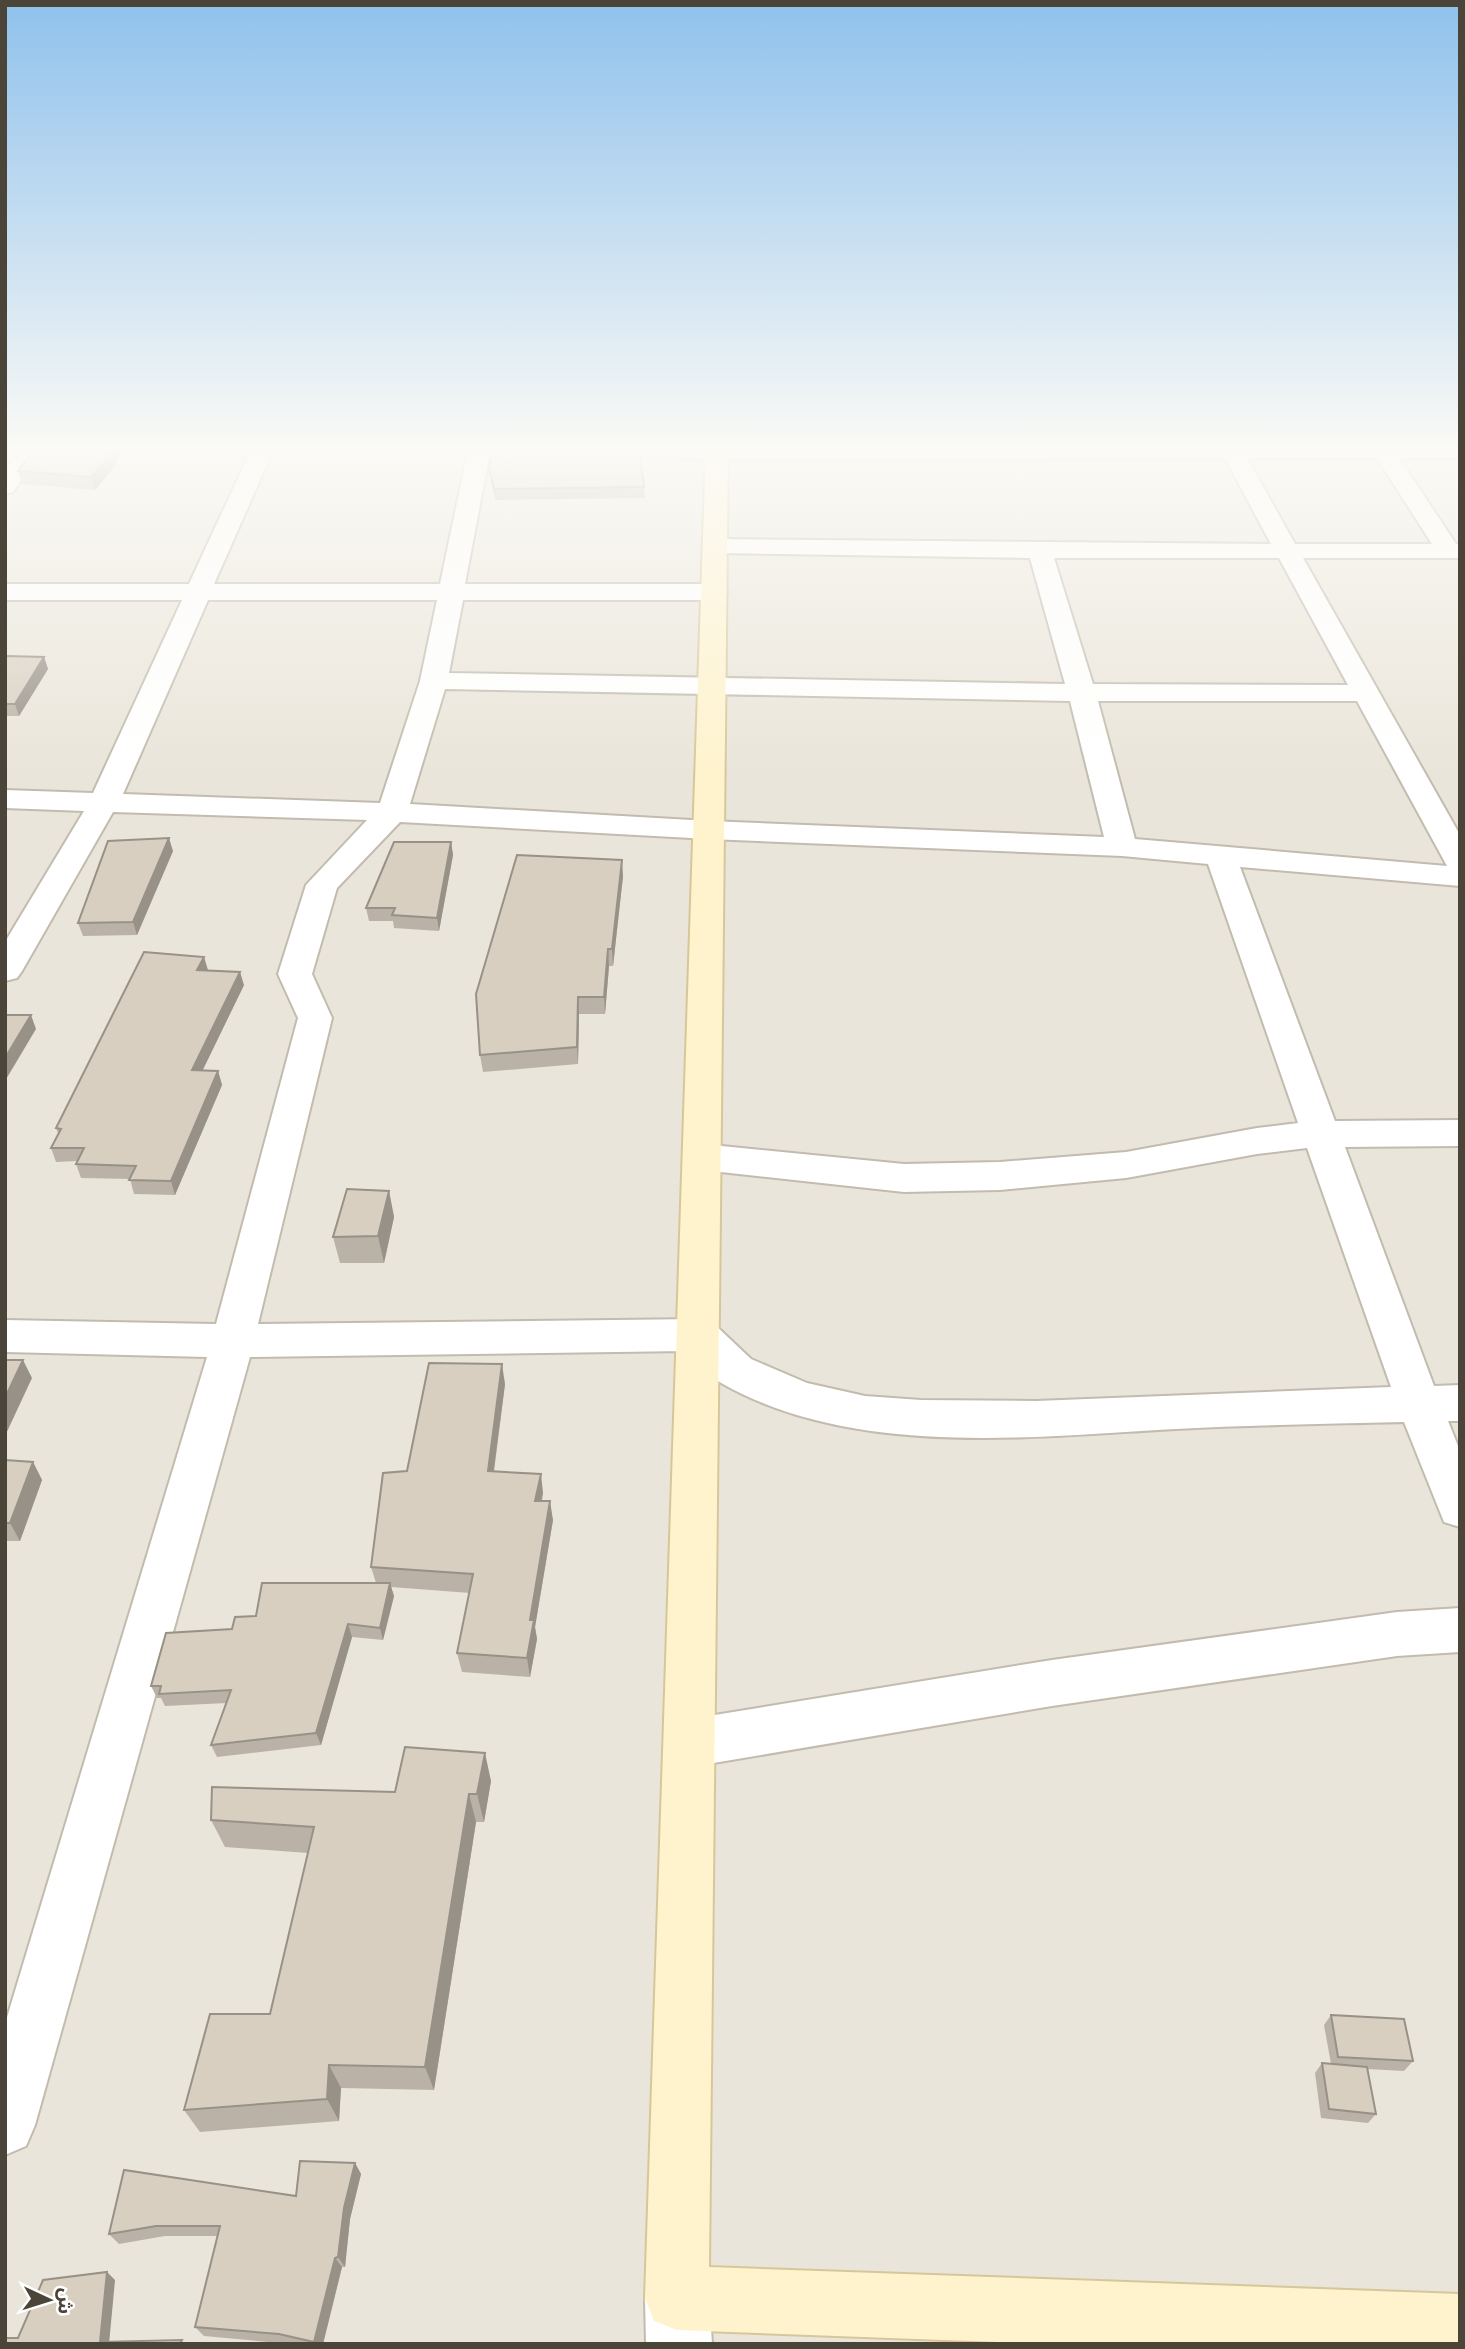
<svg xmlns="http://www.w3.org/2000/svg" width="1465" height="2349" font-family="Mulish,'Noto Sans Arabic',sans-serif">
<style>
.residential{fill:#eae5da}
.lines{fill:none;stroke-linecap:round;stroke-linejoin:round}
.street-casing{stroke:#c2bbae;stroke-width:4}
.secondary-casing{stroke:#d6c79b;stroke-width:4}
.street{fill:#fff;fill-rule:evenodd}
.secondary{fill:#fff3cd;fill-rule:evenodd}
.wall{fill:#bab2a6}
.shaded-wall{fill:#979187}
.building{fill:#d8cfc1;stroke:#979187;stroke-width:2}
</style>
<rect width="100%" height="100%" fill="#f6f3ec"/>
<rect class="residential" x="5" y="446" width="1455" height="1898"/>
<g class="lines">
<g class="street-casing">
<g id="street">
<path d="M 23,446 L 45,446 L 13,492 L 5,494 L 5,471 Z"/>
<path d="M 253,446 L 275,446 L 214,584 L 440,584 L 469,446 L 491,446 L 465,584 L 714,584 L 723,587 L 727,592 L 723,597 L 714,600 L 463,600 L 449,673 L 1065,684 L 1030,558 L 715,553 L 706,551 L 703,546 L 706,541 L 715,539 L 1271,544 L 1225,458 L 717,459 L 511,453 L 503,451 L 500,446 L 1460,446 L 1460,458 L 1399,458 L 1456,544 L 1460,544 L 1460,558 L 1303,558 L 1460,835 L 1460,886 L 1240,867 L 1335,1121 L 1460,1120 L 1460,1146 L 1345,1147 L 1434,1386 L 1460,1385 L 1460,1421 L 1448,1421 L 1460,1451 L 1460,1527 L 1444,1522 L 1404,1422 C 1328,1424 1252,1425 1176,1429 C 1031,1437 854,1458 723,1384 C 710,1377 699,1362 688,1351 L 250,1357 L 35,2125 L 26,2146 L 5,2155 L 5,2024 L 207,1357 L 5,1352 L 5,1320 L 216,1324 L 298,1018 L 278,974 L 306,885 L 367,820 L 113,812 L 22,971 L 17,978 L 5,981 L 5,942 L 84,811 L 5,808 L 5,790 L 93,793 L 182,600 L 5,600 L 5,584 L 189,584 ZM 1247,458 L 1377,458 L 1432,544 L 1295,544 ZM 1054,558 L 1279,558 L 1348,685 L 1093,684 ZM 208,600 L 437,600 L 420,681 L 380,803 L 123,794 ZM 445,689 L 1070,701 L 1104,837 L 709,821 L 410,804 ZM 1098,701 L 1357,701 L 1447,866 L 1135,839 ZM 400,822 L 709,839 L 1122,856 L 1208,864 L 1298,1123 L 1257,1128 L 1126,1152 L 1000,1162 L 904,1164 L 702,1144 L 689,1148 L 683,1157 L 689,1166 L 702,1170 L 904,1192 L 1000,1190 L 1126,1178 L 1257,1154 L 1307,1148 L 1391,1387 L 1036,1401 L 921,1400 L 865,1396 L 807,1383 L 751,1359 L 713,1323 L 698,1319 L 258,1324 L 332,1018 L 312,974 L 337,888 Z"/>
<path d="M 1460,1608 L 1460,1652 L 1397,1656 L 1052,1706 L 690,1767 L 672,1760 L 664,1743 L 672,1726 L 690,1719 L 1052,1660 L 1397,1612 Z"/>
<path d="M 677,2266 L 700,2275 L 709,2298 L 712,2344 L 646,2344 L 645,2298 L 654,2275 Z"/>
</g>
</g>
<g class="secondary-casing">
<path id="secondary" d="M 706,446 L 728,446 L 709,2267 L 1460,2294 L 1460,2344 L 1054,2344 L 677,2330 L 654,2321 L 645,2298 Z"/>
</g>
<use href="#street" class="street"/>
<use href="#secondary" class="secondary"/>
</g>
<g class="wall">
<path d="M 36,446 L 126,446 L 111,471 L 95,490 L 22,484 L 18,471 Z"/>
<path d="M 489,469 L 644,487 L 645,498 L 495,500 Z"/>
<path d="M 5,656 L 44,657 L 48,669 L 19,716 L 5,716 Z"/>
<path d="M 451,842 L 453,855 L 439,931 L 394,928 L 393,921 L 369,921 L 366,908 Z"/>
<path d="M 173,851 L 137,935 L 83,936 L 78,923 Z"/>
<path d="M 623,876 L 613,966 L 609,966 L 605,1014 L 579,1014 L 578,1064 L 483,1072 L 480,1055 Z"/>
<path d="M 208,970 L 244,985 L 202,1071 L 218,1071 L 222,1085 L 175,1195 L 134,1194 L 130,1179 L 81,1178 L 76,1164 L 77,1161 L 56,1162 L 51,1148 L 58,1133 L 56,1128 Z"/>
<path d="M 389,1191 L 394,1217 L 384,1263 L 340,1263 L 333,1237 Z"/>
<path d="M 505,1384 L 494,1472 L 543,1493 L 542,1501 L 553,1520 L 535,1627 L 537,1639 L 530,1677 L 462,1672 L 457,1653 L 470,1593 L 391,1587 L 394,1596 L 383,1640 L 352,1637 L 321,1745 L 217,1757 L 211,1745 L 227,1703 L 165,1706 L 161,1698 L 157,1698 L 151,1686 L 232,1629 L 256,1616 L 376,1583 L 371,1567 L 407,1471 Z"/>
<path d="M 5,1460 L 33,1462 L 42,1480 L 20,1541 L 6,1541 L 5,1542 Z"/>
<path d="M 491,1781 L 484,1822 L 476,1822 L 434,2090 L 341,2088 L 339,2121 L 200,2132 L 184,2110 L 270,2014 L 308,1853 L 225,1847 L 211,1820 L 395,1792 Z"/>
<path d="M 1331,2015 L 1413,2061 L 1404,2071 L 1367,2069 L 1376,2114 L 1368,2123 L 1321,2118 L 1315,2073 L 1322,2063 L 1331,2064 L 1324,2025 Z"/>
<path d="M 355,2163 L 361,2174 L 350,2219 L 345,2267 L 342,2267 L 323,2344 L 290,2344 L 204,2336 L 195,2327 L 217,2236 L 165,2236 L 119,2244 L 109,2234 L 296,2196 Z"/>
</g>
<g class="shaded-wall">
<path d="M 115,446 L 126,446 L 111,471 L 95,490 L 91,477 Z"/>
<path d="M 44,657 L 48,669 L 19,716 L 15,704 Z"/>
<path d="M 169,838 L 173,851 L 137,935 L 133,922 Z"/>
<path d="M 451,842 L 453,855 L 439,931 L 437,918 Z"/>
<path d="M 622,860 L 623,876 L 613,966 L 612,949 Z"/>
<path d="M 608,949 L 609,966 L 605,1014 L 604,997 Z"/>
<path d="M 204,957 L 208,970 L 197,970 Z"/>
<path d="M 240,972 L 244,985 L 196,1084 L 192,1070 Z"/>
<path d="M 578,997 L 579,1014 L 578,1064 L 577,1047 Z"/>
<path d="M 31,1015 L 36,1029 L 5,1081 L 5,1058 Z"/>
<path d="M 218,1071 L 222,1085 L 175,1195 L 171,1181 Z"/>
<path d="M 389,1191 L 394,1217 L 384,1263 L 378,1236 Z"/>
<path d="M 23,1360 L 32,1378 L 5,1436 L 5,1398 Z"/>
<path d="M 502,1364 L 505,1384 L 491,1491 L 488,1471 Z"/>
<path d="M 33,1462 L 42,1480 L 20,1541 L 10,1523 Z"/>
<path d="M 541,1474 L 543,1493 L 537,1520 L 535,1501 Z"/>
<path d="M 550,1501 L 553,1520 L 535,1627 L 537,1639 L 530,1677 L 527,1658 L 530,1620 Z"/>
<path d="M 390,1583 L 394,1596 L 383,1640 L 380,1628 Z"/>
<path d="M 348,1624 L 352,1637 L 321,1745 L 316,1733 Z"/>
<path d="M 485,1753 L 491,1781 L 484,1822 L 477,1794 Z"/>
<path d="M 469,1794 L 476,1822 L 434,2090 L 425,2067 Z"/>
<path d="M 329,2065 L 341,2088 L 339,2121 L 327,2099 Z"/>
<path d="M 355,2163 L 361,2174 L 350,2219 L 345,2267 L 338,2257 L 344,2208 Z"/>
<path d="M 335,2258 L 342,2267 L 323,2344 L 316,2344 L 314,2342 Z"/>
<path d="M 107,2272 L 115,2280 L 109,2344 L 100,2342 Z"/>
</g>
<g class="building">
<path d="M 36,446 L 115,446 L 108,458 L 91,477 L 18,471 Z"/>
<path d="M 493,446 L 568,446 L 639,448 L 644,487 L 494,489 L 489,469 Z"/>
<path d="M 5,656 L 44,657 L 15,704 L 5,704 Z"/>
<path d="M 169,838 L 133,922 L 78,923 L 108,841 Z"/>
<path d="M 394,842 L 451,842 L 437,918 L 392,915 L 395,908 L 366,908 Z"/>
<path d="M 517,855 L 622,860 L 612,949 L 608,949 L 604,997 L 578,997 L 577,1047 L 480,1055 L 476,994 Z"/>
<path d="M 144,952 L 204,957 L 197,970 L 240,972 L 192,1070 L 218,1071 L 171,1181 L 129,1180 L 136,1166 L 76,1164 L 84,1148 L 51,1148 L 61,1129 L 56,1128 Z"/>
<path d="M 5,1015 L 31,1015 L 5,1058 Z"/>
<path d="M 347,1189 L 389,1191 L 378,1236 L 333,1237 Z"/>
<path d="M 5,1360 L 23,1360 L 5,1398 Z"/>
<path d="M 429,1363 L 502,1364 L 488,1471 L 541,1474 L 535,1501 L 550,1501 L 530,1620 L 534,1620 L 527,1658 L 457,1653 L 473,1574 L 371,1567 L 383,1473 L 407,1471 Z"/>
<path d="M 5,1460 L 33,1462 L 10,1523 L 5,1523 Z"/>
<path d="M 262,1583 L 390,1583 L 380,1628 L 348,1624 L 316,1733 L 211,1745 L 231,1690 L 159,1694 L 161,1686 L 151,1686 L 166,1633 L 232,1629 L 235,1617 L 256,1616 Z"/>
<path d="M 405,1747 L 485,1753 L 477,1794 L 469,1794 L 425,2067 L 329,2065 L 327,2099 L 184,2110 L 210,2014 L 270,2014 L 314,1827 L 211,1820 L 212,1787 L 395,1792 Z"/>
<path d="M 1331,2015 L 1404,2019 L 1413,2061 L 1338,2057 Z"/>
<path d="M 1322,2063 L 1367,2067 L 1376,2114 L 1329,2109 Z"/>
<path d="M 300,2161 L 355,2163 L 344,2208 L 338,2257 L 335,2258 L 314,2342 L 279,2334 L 195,2327 L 220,2226 L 156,2226 L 109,2234 L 124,2170 L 296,2196 Z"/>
<path d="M 107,2272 L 100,2342 L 182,2340 L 180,2344 L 5,2344 L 5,2338 L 18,2338 L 43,2280 Z"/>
</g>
<linearGradient id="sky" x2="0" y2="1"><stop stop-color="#8fc1ec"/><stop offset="0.58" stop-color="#fbfaf6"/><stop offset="1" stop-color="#fbfaf6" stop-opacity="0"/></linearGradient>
<rect width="1465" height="775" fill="url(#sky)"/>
<rect width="1465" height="2349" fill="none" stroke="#4b4439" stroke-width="14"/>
<g transform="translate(49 2300) rotate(94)" stroke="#ffffff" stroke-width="5" paint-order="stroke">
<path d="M0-5L12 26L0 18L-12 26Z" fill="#4b4439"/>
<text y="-10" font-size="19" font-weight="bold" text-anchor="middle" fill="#4b4439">ش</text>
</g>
</svg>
